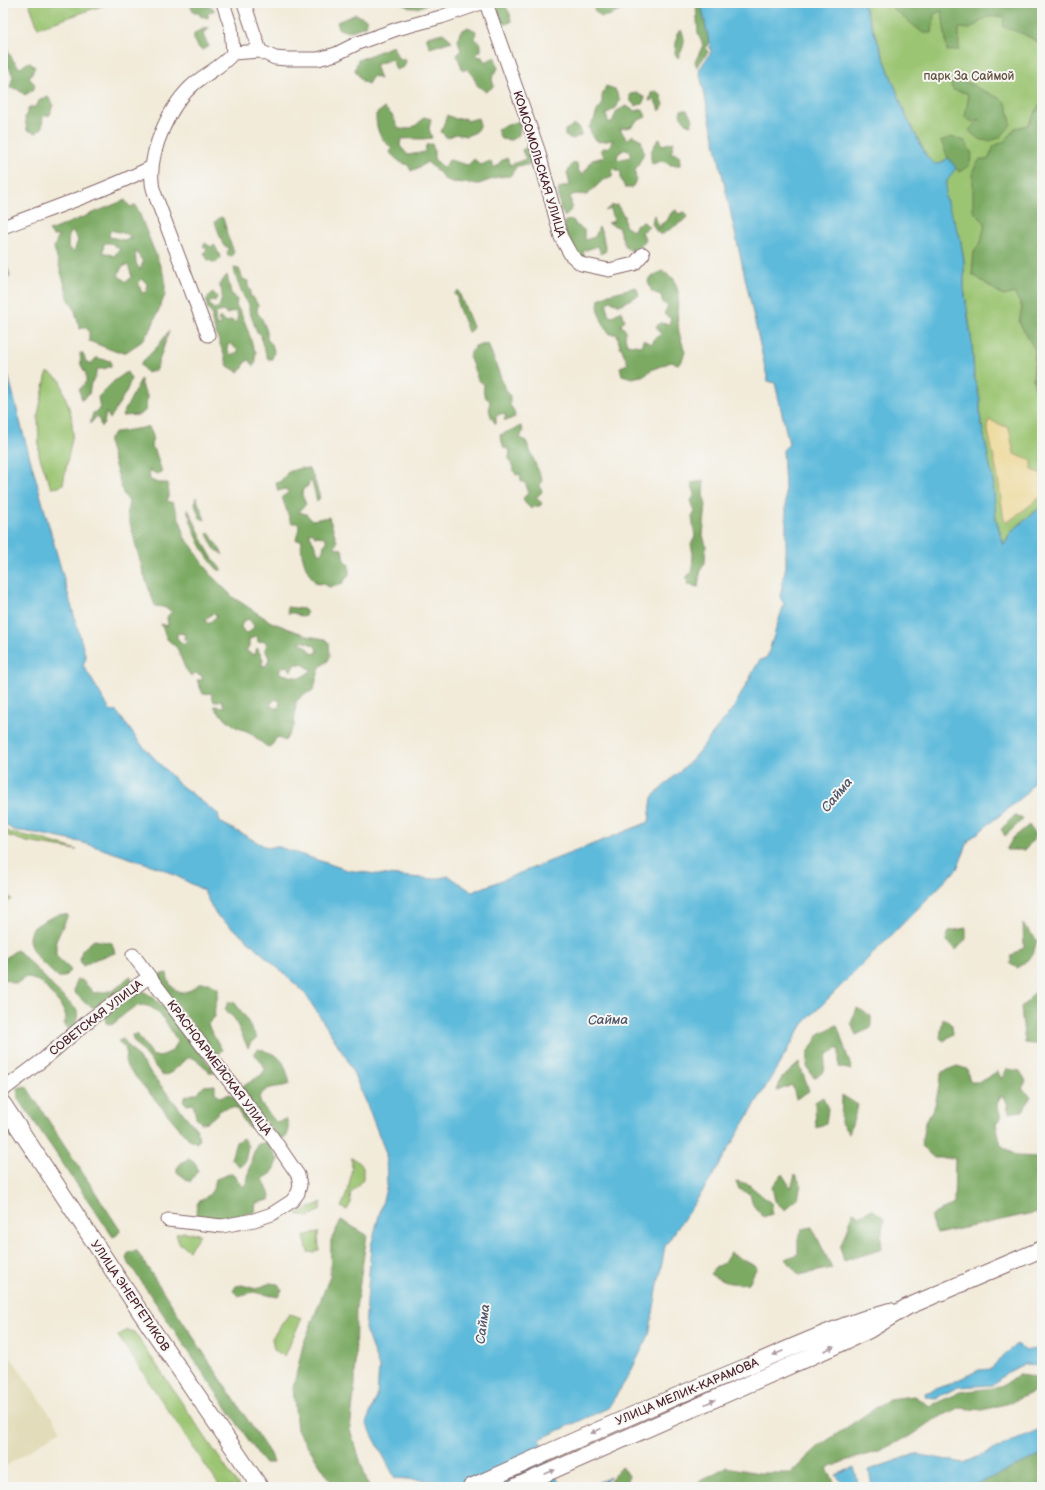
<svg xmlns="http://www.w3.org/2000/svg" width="1045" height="1490" viewBox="0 0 1045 1490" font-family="'Balsamiq Sans',sans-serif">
<rect width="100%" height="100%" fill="#f6f6f2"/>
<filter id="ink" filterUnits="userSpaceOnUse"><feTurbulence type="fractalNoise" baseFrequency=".025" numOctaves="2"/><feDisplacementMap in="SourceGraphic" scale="8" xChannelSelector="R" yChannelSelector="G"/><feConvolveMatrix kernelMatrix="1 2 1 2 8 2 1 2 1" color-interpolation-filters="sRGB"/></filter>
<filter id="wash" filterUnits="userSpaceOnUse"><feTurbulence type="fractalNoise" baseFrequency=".012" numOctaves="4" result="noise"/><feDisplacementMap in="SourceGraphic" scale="16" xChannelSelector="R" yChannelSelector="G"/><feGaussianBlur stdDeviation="0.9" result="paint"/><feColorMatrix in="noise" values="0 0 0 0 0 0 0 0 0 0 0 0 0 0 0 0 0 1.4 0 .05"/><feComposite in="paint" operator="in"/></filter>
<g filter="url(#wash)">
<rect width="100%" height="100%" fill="#f2ebda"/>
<path fill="#e2dcba" d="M3,1346L61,1430L3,1468Z"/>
<path fill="#9bc572" stroke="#72724e" d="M29,3H110L38,28Z
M863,3H1042V506L1012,531L1004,545L996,520L993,481L980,416V400L974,375L972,344L964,288V261L960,237L945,197L947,181L942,163L935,165L927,157L906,116Z
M47,373H50L61,381L62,387L71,414L73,433L63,484L59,487L51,488L39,455L38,414Z
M3,829L12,833L42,839L77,850L27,842L3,834Z
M3,892L12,899L3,906Z
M352,1157L363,1167V1179L350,1194L351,1203L347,1210L341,1207C349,1191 352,1175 352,1157Z
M322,1202L320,1210L309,1217L297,1214Z
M184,1232L200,1234L189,1250L179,1243L176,1234Z
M318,1232L319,1250L314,1253L308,1252L304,1236Z
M289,1314L302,1318L284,1356L274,1350L272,1338Z
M127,1330L134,1332L239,1487H220L118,1336Z"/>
<path fill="#7caa64" stroke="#636448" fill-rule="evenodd" d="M194,3H208L207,7L211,6L215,10L208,13V18L200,16L199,13H194L191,6Z
M400,3H428C418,10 410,9 400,3Z
M592,3H603L613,7L615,3H622L624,9L611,15L601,17L595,11Z
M696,3H701L709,42L706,47L708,52L697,67L695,62L703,45L698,34Z
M893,3H1042V45L1024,34L1003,27L1004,16L987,17L970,29L959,28V50L947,51L942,11L934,14L932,33H923L892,8Z
M499,6L506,7L510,14L511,22L503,25L509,41L504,38L495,16Z
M356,14L367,20L365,26L348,32L339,29L337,22Z
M208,27V30L203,32L204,37L209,46L203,50L199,48L194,40V33Z
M468,27L476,31L475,39L481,44V51L476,53L477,56L482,57L485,62L495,57L498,69C492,75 491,78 494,86L486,92L477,85L473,75L467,69L463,71L457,55L461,51L458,40L460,32Z
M681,30C687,40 683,49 678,58L675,54L677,34Z
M3,32C6,46 9,58 20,68L29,62L35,67L29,78L35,84L33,90L25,95L17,89L10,88L13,76L3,55Z
M443,33L452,41L430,48L426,37Z
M393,46L398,58L405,59L406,61L404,67L396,70L392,59L375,65L380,79L373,76L368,84L362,81L355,70L358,60Z
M962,81C974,84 974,87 984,91C1007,102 1006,97 1011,124C1008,128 1004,134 1000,137C989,144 977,141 969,130L980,119L972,122L965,117L968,100L967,93L953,90L950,82Z
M606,86L615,89L620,100L616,108L606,114L608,122H612L617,111L626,106L635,111L643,109L646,117L637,121L631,127L620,129L627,140L633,135L641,140L644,153L635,171L636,180L632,188H625L621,179V172L613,168L612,176L603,180L587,195L576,194L570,196L572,208L565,217C559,209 558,198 559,188L570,185L567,173L572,164L577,163L578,170L582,175L589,166L592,160L604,157L601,149L609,147L613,140L599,142L592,137L589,127L594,120L597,111L602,105V96ZM625,149L631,152L630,157L617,160L618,154Z
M656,91L661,95L664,105L660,111L654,99L649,101L651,93Z
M637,93L645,98L642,104L635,106L630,100V94Z
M48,97L53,104L50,115L43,116L42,128L36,133L27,130L25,118L29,107H36L40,99Z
M1042,100V394L1035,391L1033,378L1035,350L1019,322L1022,307L1014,293L1004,296L972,274L974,251L981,242L985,223L973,211V170L980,159L988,160L994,146L1005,141L1015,128L1028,125Z
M384,108L392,115L399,129C411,130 417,126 424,117L431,119L429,129L432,138C421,140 411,138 401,139L400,146L408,155L425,152L426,145L432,144L434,150V159L444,168L449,160L468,165L474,159L481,165L490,161L495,168L501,161L507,158L510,165L526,159L522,150L527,147L534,152V160L528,165L517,166L510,176L498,177L479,184L452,182L444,179L440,173L427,162L420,167L411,171L408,165L400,162L390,153L392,148C379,138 376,130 376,114Z
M681,110H687L693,120L691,125L687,124L680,115Z
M447,115L456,119L465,118L467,121L478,118L480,124L476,132L466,136L456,134L447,138L441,132Z
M519,121L520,128L519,135L511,140L501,139L497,129Z
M574,125L580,128L581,135L573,139L565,136V130Z
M951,137L965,141L972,154L969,166L959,172L948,158L941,141Z
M660,138L662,145L674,142L671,154L675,153L680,156V165H671L662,161L652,164C649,152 652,147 660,138Z
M125,200L130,207L136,205L165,278V295L151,329L141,342L126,352H117L89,341V332L86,327L80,329L74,308L69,300L54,248L58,236H53L49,231ZM110,230L127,234L132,238L125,240L109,237ZM73,232L78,240L74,252L68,247L69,233ZM104,243H111L120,249L114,256L103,252ZM135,250L143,262L140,270L136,263ZM128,265L132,277L126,282L118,275L122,267ZM142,279L147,284L146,292L142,293L138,283Z
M617,205L624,216L625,226L633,231L637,224L644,222L649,227L642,232L646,240L634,251L626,248L618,227L608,223L614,221L611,209L605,211L611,206Z
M676,210L678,214L684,212L687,217L683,221L661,235L656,231L652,223L654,215L660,229L661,224L667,221L671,213Z
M220,217L223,218L226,228L227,235L234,251L232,256L229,257L227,253L229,248L223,245L215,222Z
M573,220L576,225L584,230L585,240L595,237L599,227L602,232L606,251L601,254L598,246L583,251L585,259H578L565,233V221Z
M205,243L211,247L214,244L221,258L216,263L208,260L204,253L207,249L203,246Z
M3,260L5,261L10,275L6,281H3Z
M234,268L239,269L243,279L248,281V287L251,290L250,296L253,297L258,305L257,312L262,319L267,331V339L272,344L274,351L272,359H268L262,343L261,334L257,332L249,310V304C243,298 235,277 234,268Z
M662,271L674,279L679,294L677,311L679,333L685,352L682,361L678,364L671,362L651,370L646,375L632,378L622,375L620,367L628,364L621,347H620L617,334H610C602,323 596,312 599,299L609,294L636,287L639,295L619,305L610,301L607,304L608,314L611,317L621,311L625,320L621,325L626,331L625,337L627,344L641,346L643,340L652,344L655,338L661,334L656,326L660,323L669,324L671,319L664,314L668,306L663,303L661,295L652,292L648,282L649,278Z
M227,275L231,293L237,300L236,305C242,314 246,324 249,334C252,341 252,347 256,352L255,359L256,363L253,366L250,360L245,362L243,368L238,372L228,366L212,322V314L208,310L206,300L213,292L217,297L215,301L211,300L209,303L213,309L219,307C222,298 224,293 219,285ZM223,311L227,314L234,311L238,315L236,323L231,320L228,322L223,321L220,317L218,319L221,325L217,326L215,318L216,313ZM229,343L238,350V352L230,355L227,348Z
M458,290L473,327L470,332H468L458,306L457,296L454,294Z
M169,331L156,370L147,373L140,364L158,346Z
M488,344L504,386L510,396V405L514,411L515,417L508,420H504L506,416L503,413L496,416V424C490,417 488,410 490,400C483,398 483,391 484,384L478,380L469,356L475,346Z
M80,353H83L86,362L91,364L96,358L111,361V366L104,369H97L95,378L91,383L89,394L82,400L79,390L86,382V374L81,365Z
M127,372L131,379L127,390L110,419L106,412L104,424L101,427L98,415L90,424L93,413L100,409L98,397L114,381Z
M141,379V385L147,396L146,410L139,415L122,416Z
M521,426L523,431L520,438L526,441L542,480L540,485L542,492L536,498L542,503L540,506H534L531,509L525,503L523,498L528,493L526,484L521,481L520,474L516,475L509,458L510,450L504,448L500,435Z
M149,427L153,436L151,446L155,450L162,472L157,474L149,470L150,480L159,483H167L169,493L167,501L173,503L182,526L184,537L191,545L212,576L234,598L271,622L308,636L325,639L329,643L330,656L328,661L320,667L313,691L304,694L296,702L294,726L285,741L277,737L271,747L266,746L249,732L236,727L218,712L214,706L224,707L222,700L214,702L211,693L203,694L197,680H203L201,675L195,673L191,676L185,668L177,648L167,639L161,624L168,626L167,617L172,611L163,607L155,606L143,572L127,512L129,502L123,493L109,445V438L116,432ZM213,613L217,616L208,624L205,620ZM249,619L254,626L250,632L245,633L241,627L243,621ZM177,633L185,634L184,639L187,641L184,645L177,638ZM257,635L258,642L265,641L267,645L265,649L269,658L267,665L262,666L263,659L257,648L255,655L246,651L249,646V639L253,638ZM303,641L315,646L318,652L313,654L307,647L299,642ZM295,664H302L312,670L301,678L290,676L279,673L282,667L288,666L291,671ZM275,699L280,701L279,708H274L270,705Z
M300,468L309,469L314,478L320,498L317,501L313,485L310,480L308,486L303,489L302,495L306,504L299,512L306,514L312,520L329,517L337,541L335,548L342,549L344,560L349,565V574L342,584L329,587L323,583L317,584C307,574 299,554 302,540H296L299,528L298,523H291L282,497L289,492L285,489L278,491L276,483L281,481L288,472ZM312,532L315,536L325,537L327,542L324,545L323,551L319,554L309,533Z
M704,481L703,495L706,505L703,535L706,546L705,563L701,568L698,587L689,585L686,578L692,571L693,554L691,544L695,537L692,517L695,512L691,501L695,494L691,483Z
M196,497L205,520L200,518L195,505Z
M187,508C200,529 204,551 222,570H218C202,553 193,531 187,508Z
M210,533C213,542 220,547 223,555L214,548L207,534Z
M287,607L304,609L307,613L303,617L294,613H288Z
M1015,815L1023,819L1005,836L1001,829Z
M1029,825L1036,836L1025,850H1006L1013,838Z
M60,914L68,915L56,941V956L71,970L64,977H57C47,966 22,949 31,931C35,924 52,917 60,914Z
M1023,924L1037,940L1033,955L1018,968L1010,964L1012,955L1024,947Z
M966,928V939L956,950L946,940L949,931Z
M94,940L112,943L115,953L96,959L83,966L80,960L82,950Z
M16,950L20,952L62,996L77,1010C78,1020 77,1024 69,1031L64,1025L66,1016L60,1004L41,982L26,977L16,984L4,979L3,960Z
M167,973C168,983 171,988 181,993L191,990L200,983H209L218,988C219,1001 213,1004 215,1017L208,1024C211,1034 218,1041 222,1050L217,1055L158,981V975Z
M131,976L132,983L94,1008L85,1003L74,992L76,980H82L94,993C102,992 113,992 119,986C124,982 125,979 131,976Z
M1039,982L1042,984V1045L1025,1043L1021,1008L1036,991Z
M143,991L154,998L167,1011L215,1072H209C182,1041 187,1069 163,1076L133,1040L132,1035L137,1034L152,1055L159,1057L172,1051L178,1042C169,1028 156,998 135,1007C127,1011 119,1019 112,1025L106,1023L105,1015L132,995Z
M228,1002H234L244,1015L257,1038L251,1042L248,1048L234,1018L225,1010Z
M857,1008L871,1016V1028L856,1035L851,1023Z
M943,1018L952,1025L953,1034L944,1041L940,1038Z
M837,1025L852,1070L839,1067V1048L826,1055L824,1072L814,1078L807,1067L808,1053L819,1034Z
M123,1039L197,1130L199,1139L197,1143L188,1138L127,1067L125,1060L127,1055L125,1048L118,1041Z
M258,1049C283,1056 284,1060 290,1084C277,1089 268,1084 259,1097L261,1104L276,1122L286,1119C290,1125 288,1131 285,1138L278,1137L239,1089L261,1075L265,1070L260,1060L254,1054Z
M799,1063L809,1091L796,1099L792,1085L777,1091L781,1079Z
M957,1066L967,1069L970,1082H980L998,1071L1001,1079L1007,1069L1020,1071L1026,1081L1022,1089L1031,1096L1023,1111L1009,1113L1007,1102L1001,1095L997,1104L1001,1118L996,1123L1001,1145L1016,1156L1042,1157V1211L937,1234L931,1220L932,1215L954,1204L955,1158H934L921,1146L925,1123L935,1105L942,1072Z
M215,1085V1092L220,1097L229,1094L236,1099L256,1123L255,1128L248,1127L236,1108C217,1103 216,1123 201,1123L196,1117L193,1104L187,1105L183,1101L186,1096L197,1093L204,1086Z
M26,1086L120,1230L117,1235L113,1237L18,1098L17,1088Z
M842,1095L858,1105L849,1134L841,1123Z
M823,1097L828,1109L826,1123L816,1128L815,1102Z
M243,1138L248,1146L245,1162L240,1167L231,1159L236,1142Z
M267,1142L278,1159L272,1173L263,1179L270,1195L269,1200L256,1203L255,1212C239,1216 213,1222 197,1216L196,1210L198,1202C210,1195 213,1193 216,1179L232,1173L243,1187L247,1182L252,1157L257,1144Z
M189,1159L196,1164L198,1170L190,1182L177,1172V1168L182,1162Z
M782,1174L791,1188L795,1175L801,1184L798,1198L785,1210L775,1201L772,1187Z
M736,1181L748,1184L772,1204V1214L763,1217L753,1205L750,1194L739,1189Z
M872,1209L884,1218L881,1240L882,1249C870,1254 857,1256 844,1261L840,1247L847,1232L853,1212L860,1216Z
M341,1220L367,1235L356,1308L355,1384L350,1430L369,1487H340L331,1481L297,1430L293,1388L303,1345L330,1276L331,1240Z
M812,1227L832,1268L799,1275L786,1259L798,1254V1240L802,1229Z
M136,1250L270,1454L273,1463H264L126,1259L128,1253Z
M730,1253L757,1267L749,1283C733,1285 724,1283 710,1274L715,1268L724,1263Z
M270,1283L278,1284L282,1290L278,1297L253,1292L238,1296L233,1291L236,1286L242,1285L256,1289Z
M1018,1375L1037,1377L1038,1390L1009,1403L983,1410L958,1408L930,1422L910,1436L879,1451L845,1461L827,1469L837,1487H693V1485L726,1467L759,1473H791L819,1446L889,1399L914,1396L930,1406L960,1392L1001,1387Z
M1042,1454V1487H970Z
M621,1466L629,1477L623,1487H606Z"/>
<path fill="#eeda9e" stroke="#9c7c64" d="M989,420L1009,428L1014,454L1032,461V470L1042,474V496L1009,521L1004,520L998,478L987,426Z"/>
<path fill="#5dbadb" stroke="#546c83" d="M701,3H863L906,116L927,157L935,164L942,163L948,158L956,168L947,181L945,197L960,237L964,261V288L972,344L974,375L980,400V416L993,481L996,520L1004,545L1012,531L1042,506V775L1035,779L1025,795L969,840L957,869L803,1024L709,1182L665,1246L649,1335L628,1377L608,1408L540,1439L561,1487H463L461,1483L395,1478L366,1423L377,1397L379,1367L365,1329L371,1246L387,1185L386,1153L364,1097L347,1059L304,992L244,937L216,915L203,890L163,869L84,843L36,833L13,830L3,823V355L23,433L86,658L83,665L110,710L117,712L140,743L179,784L218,814L220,822L268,848L276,846L347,870L375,874L434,879L449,876L472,892L649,822L652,797L692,760L734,707L759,661L767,657L784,604L780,597L786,565V509L783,450L789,444L775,383L768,381L699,70L711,52Z
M1016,1344L1025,1351L1039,1348L1042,1344V1365L1025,1364L1006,1373L993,1385L958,1387L936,1398L926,1397L925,1393L947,1385L979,1370L991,1369Z
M1042,1428V1454L970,1487H872L869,1470L915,1454L964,1463Z
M854,1467L859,1487H846L836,1475Z
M610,1477L602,1487H588Z"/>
</g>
<g filter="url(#ink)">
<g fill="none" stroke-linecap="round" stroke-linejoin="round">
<defs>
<path id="minor" d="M223,3L231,27L233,53
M244,3L260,51
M486,3L538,150L561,237L571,255L581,264L609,270L634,264L643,254
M233,53L260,51L275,58L287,59H318L336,54L358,43L397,29L441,17L481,3
M3,227C53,208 104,191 152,167
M208,335L157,200C155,194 152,188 152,182C149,150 170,104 195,83C207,73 223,66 233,53
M133,955L272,1137L298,1175L300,1185L298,1193L292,1201L272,1214L254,1220L222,1226L168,1220
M3,1090L44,1059L92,1018L149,977"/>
<path id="major" d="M3,1104L141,1313L260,1487
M471,1487C562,1446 653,1405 746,1367C793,1347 840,1325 890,1311
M515,1487L837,1345L869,1330L907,1307L1042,1249"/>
</defs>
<use href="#minor" stroke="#856668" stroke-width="15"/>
<use href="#major" stroke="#856668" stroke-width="18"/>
<use href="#minor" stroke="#fff" stroke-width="13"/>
<use href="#major" stroke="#fff" stroke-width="16"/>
</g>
<defs><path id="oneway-solid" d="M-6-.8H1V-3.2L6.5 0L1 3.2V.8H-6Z"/></defs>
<g fill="#ae9aa0">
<use href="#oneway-solid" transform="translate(829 1349) rotate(-23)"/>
<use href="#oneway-solid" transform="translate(778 1353) rotate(157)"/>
<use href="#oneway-solid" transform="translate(710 1402) rotate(-25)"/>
<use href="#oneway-solid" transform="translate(596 1431) rotate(156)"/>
<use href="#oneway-solid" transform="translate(550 1472) rotate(-23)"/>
</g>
</g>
<g text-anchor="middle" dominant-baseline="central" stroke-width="4" stroke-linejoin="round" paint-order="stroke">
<g font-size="12" fill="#625140" stroke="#f6f6f2">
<text x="969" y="76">парк За Саймой</text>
</g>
<g font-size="12" fill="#4a1f2b" stroke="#f6f6f2">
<text transform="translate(539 164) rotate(73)">КОМСОМОЛЬСКАЯ УЛИЦА</text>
<text transform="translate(96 1018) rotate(-38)">СОВЕТСКАЯ УЛИЦА</text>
<text transform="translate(219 1068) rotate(53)">КРАСНОАРМЕЙСКАЯ УЛИЦА</text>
<text transform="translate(130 1296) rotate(56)">УЛИЦА ЭНЕРГЕТИКОВ</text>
<text transform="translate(687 1392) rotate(-23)">УЛИЦА МЕЛИК-КАРАМОВА</text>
</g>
<g font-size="13" font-style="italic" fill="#515569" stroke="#f6f6f2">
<text transform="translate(837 795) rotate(-50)">Сайма</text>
<text x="608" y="1020">Сайма</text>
<text transform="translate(483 1324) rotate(-83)">Сайма</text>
</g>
</g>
<rect width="1045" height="1490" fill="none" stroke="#f6f6f2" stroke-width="16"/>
</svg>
